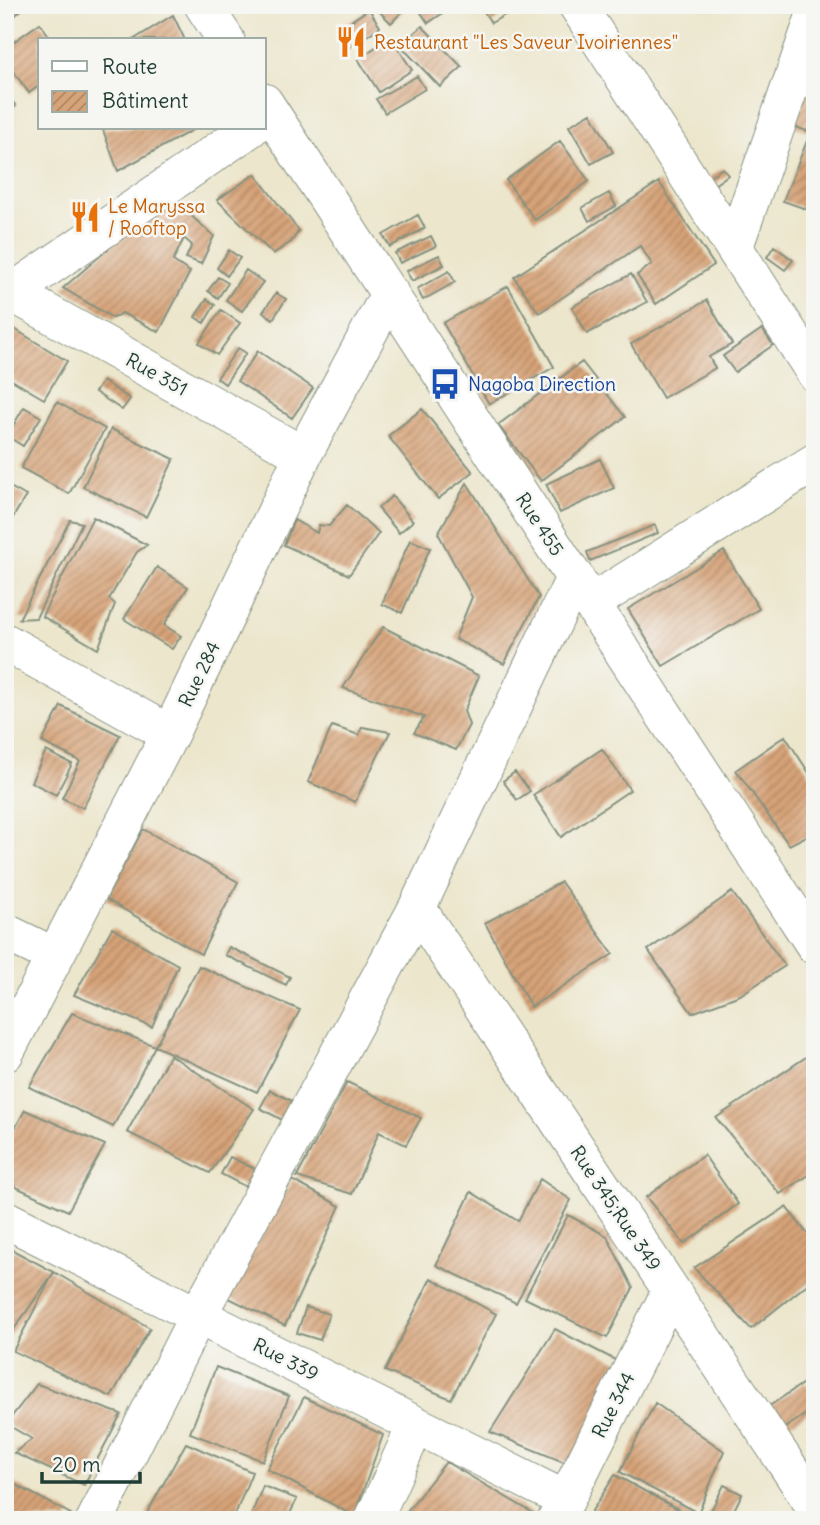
<svg xmlns="http://www.w3.org/2000/svg" width="820" height="1525" viewBox="0 0 820 1525" font-family="Delius,sans-serif">
<defs>
<pattern id="building-hatch" width="6" height="6" patternUnits="userSpaceOnUse" patternTransform="scale(1.75)"><rect width="6" height="6" fill="#d7a378"/><path d="M-1 1l2-2M0 6l6-6M5 7l2-2" fill="none" stroke="#ae8663"/></pattern>
</defs>
<rect width="100%" height="100%" fill="#f6f6f2"/>
<filter id="ink" filterUnits="userSpaceOnUse"><feTurbulence type="fractalNoise" baseFrequency=".0143" numOctaves="2"/><feDisplacementMap in="SourceGraphic" scale="14" xChannelSelector="R" yChannelSelector="G"/><feConvolveMatrix kernelMatrix="1 2 1 2 8 2 1 2 1" color-interpolation-filters="sRGB"/></filter>
<filter id="wash" filterUnits="userSpaceOnUse"><feTurbulence type="fractalNoise" baseFrequency=".00686" numOctaves="4" result="noise"/><feDisplacementMap in="SourceGraphic" scale="28" xChannelSelector="R" yChannelSelector="G"/><feGaussianBlur stdDeviation="1.57" result="paint"/><feColorMatrix in="noise" values="0 0 0 0 0 0 0 0 0 0 0 0 0 0 0 0 0 1.4 0 .05"/><feComposite in="paint" operator="in"/></filter>
<g filter="url(#wash)">
<rect width="100%" height="100%" fill="#ece6cc"/>
<g id="blocks">
<path fill="url(#building-hatch)" d="M5,5H27L5,24Z
M381,5H397L403,11L391,23L377,9Z
M416,5H455L428,23Z
M480,5H522L491,23Z
M369,9L380,27L347,49L336,31Z
M173,15L185,40H133Z
M40,23L52,40H40V85L29,93L5,60V48Z
M422,26L462,67L440,87L400,45Z
M391,37L412,70L379,92L358,59Z
M815,69V134L790,125Z
M417,76L425,89L385,113L376,99Z
M5,92L16,106L5,114Z
M591,113L613,152L591,164L569,126Z
M107,128H196L118,171L103,130Z
M560,141L589,181L535,220L506,180Z
M807,141L815,144V212L783,201Z
M723,168L728,175L714,185L709,177Z
M255,174L299,231L291,242L273,254L217,200Z
M659,182L714,265L656,304L637,275L652,264L640,246L539,313L514,277Z
M609,193L616,206L589,221L582,208Z
M169,196L214,236L201,264L186,258L192,245L184,238L173,261L190,272L159,332L122,313L113,318L63,288Z
M418,215L425,228L390,247L383,235Z
M431,236L436,246L400,263L395,253Z
M774,246L793,260L785,270L767,257Z
M229,250L240,258L227,276L217,268Z
M439,255L444,265L412,281L406,271Z
M246,270L263,282L242,311L226,300Z
M449,271L455,282L423,300L417,289Z
M631,274L647,302L587,334L572,307Z
M218,277L228,283L218,298L208,291Z
M508,286L554,367L489,404L443,323Z
M276,293L286,299L273,319L263,312Z
M207,299L215,305L204,323L195,317Z
M707,300L732,344L709,357L715,368L663,398L631,344Z
M221,310L240,323L217,355L199,343Z
M8,325L67,361L44,399L5,376Z
M762,329L773,345L735,372L723,356Z
M238,348L246,353L225,384L217,378Z
M258,351L313,388L292,418L237,381Z
M582,362L625,417L541,481L498,425Z
M103,381L130,399L122,410L95,392Z
M57,402L105,429L69,494L21,468Z
M24,407L41,417L23,446L7,436Z
M422,409L473,472L438,499L388,436Z
M111,429L174,459L146,517L83,487Z
M600,459L614,488L560,513L546,484Z
M467,483L539,597L504,664L455,639L472,597L438,533Z
M5,484L26,496L12,519L5,514Z
M392,496L413,521L399,533L378,508Z
M347,505L379,533L349,575L284,545L294,520L317,533L319,525L329,526Z
M93,517L147,545L137,552L109,599L115,604L98,649L42,616Z
M70,520L82,523L36,618L19,619Z
M655,525L658,533L590,561L587,552Z
M410,540L430,548L402,613L382,604Z
M724,551L759,609L663,666L628,609Z
M157,567L188,587L164,625L181,636L172,649L124,619Z
M383,627L479,676L464,711L469,725L456,750L414,733L424,717L343,688Z
M61,706L120,735L83,808L62,798L80,761L42,742Z
M332,726L359,735L362,727L390,732L355,802L308,782Z
M785,736L815,782V832L789,845L736,770Z
M602,749L630,790L561,837L533,795Z
M46,751L72,764L56,795L31,782Z
M515,772L530,791L517,800L503,781Z
M143,829L238,882L201,954L106,899Z
M561,882L613,954L531,1007L485,923Z
M732,892L785,966L740,995L692,1013L648,950Z
M112,928L178,965L152,1027L74,995Z
M229,947L290,977L286,985L225,955Z
M199,966L300,1010L257,1092L155,1046Z
M72,1013L155,1046L113,1127L29,1087Z
M815,1051V1171L780,1194L716,1118Z
M170,1055L254,1109L210,1173L127,1132Z
M347,1082L421,1118L406,1145L379,1132L352,1194L297,1177Z
M270,1090L292,1101L282,1120L260,1108Z
M25,1110L105,1145L68,1211L5,1182V1140L8,1141Z
M704,1155L738,1204L684,1244L646,1197Z
M230,1157L255,1169L246,1187L221,1174Z
M540,1179L571,1200L516,1303L436,1265L471,1192L518,1221Z
M292,1180L340,1206L285,1326L227,1297Z
M786,1207L815,1243V1278L751,1329L694,1268Z
M568,1215L607,1236L633,1288L607,1338L525,1298Z
M5,1246L54,1272L5,1342Z
M54,1272L150,1328L111,1397L13,1351Z
M431,1278L496,1314L451,1399L385,1371Z
M306,1307L329,1314L320,1340L297,1333Z
M555,1329L625,1365L571,1465L490,1432Z
M216,1367L289,1396L263,1461L190,1433Z
M805,1382L815,1397V1408L783,1429L768,1407Z
M37,1384L121,1414L84,1485L14,1453L32,1439L6,1424Z
M304,1397L383,1435L354,1516L267,1469Z
M655,1403L724,1451L698,1513L620,1472Z
M186,1443L252,1472L233,1520H158L146,1515Z
M446,1462L540,1517L539,1520H400Z
M615,1475L698,1520H586Z
M5,1479L71,1514L67,1520H5Z
M724,1485L742,1494L729,1520H706Z
M263,1486L297,1499L287,1520H249Z"/>
</g>
</g>
<g filter="url(#ink)">
<use href="#blocks" fill-opacity="0" stroke="#869280" stroke-width="2"/>
<g fill="none" stroke-linecap="round" stroke-linejoin="round">
<defs>
<path id="minor" d="M203,5L226,40
M577,5L815,373
M264,102L815,946
M734,248L815,15
M12,293L303,455
M5,297L251,128
M593,602L815,462
M5,642L170,734
M417,908L815,1507
M5,932L54,956
M5,1053L170,734L303,455L390,293
M5,1219L566,1500
M95,1520L198,1315L417,908L575,577
M373,1520L416,1425
M556,1520L671,1290"/>
</defs>
<use href="#minor" stroke="#869280" stroke-width="39"/>
<use href="#minor" stroke="#fff" stroke-width="37"/>
</g>
</g>
<defs>
<symbol id="restaurant-bare" viewBox="-9 -9 18 18"><path d="M-5-6h1v4h1v-4h1v4h1v-4h1v5L-1.5 .5V6h-2V.5L-5-1ZM5-6V6H3V1.5H1.5Q1.5-4 5-6Z" fill="#e8710a" stroke="#f6f6f2" stroke-width="2.5" paint-order="stroke"/></symbol>
<symbol id="bus-bare" viewBox="-9 -9 18 18"><path d="M-5-6H5V4H4V6H2V4H-2V6H-4V4H-5ZM-3.5-4V0h7V-4ZM-3.5 1.2v1.5H-2V1.2ZM2 1.2v1.5H3.5V1.2Z" fill="#1a4fb4" stroke="#f6f6f2" stroke-width="2.5" paint-order="stroke"/></symbol>
</defs>
<g fill-rule="evenodd">
<use href="#restaurant-bare" x="329" y="20" width="44" height="44"/>
<use href="#restaurant-bare" x="63" y="195" width="44" height="44"/>
<use href="#bus-bare" x="423" y="362" width="44" height="44"/>
</g>
<g text-anchor="middle" dominant-baseline="central" stroke-width="5" stroke-linejoin="round" paint-order="stroke">
<g font-size="19" fill="#c56008" stroke="#f6f6f2" text-anchor="start">
<text x="374" y="42">Restaurant "Les Saveur Ivoiriennes"</text>
<text x="108" y="206">Le Maryssa<tspan x="108" dy="22">/ Rooftop</tspan></text>
</g>
<g font-size="19" fill="#1f3d34" stroke="#f6f6f2">
<text transform="translate(157 374) rotate(29)">Rue 351</text>
<text transform="translate(540 524) rotate(57)">Rue 455</text>
<text transform="translate(199 674) rotate(-64)">Rue 284</text>
<text transform="translate(616 1208) rotate(56)">Rue 345;Rue 349</text>
<text transform="translate(286 1359) rotate(27)">Rue 339</text>
<text transform="translate(613 1405) rotate(-63)">Rue 344</text>
</g>
<g font-size="19" fill="#164399" stroke="#f6f6f2" text-anchor="start">
<text x="468" y="384">Nagoba Direction</text>
</g>
</g>
<rect width="820" height="1525" fill="none" stroke="#f6f6f2" stroke-width="28"/>
<rect x="38" y="38" width="228" height="91" fill="#f6f6f2" stroke="#a0aca6" stroke-width="2"/>
<rect x="52" y="61" width="35" height="10" fill="#ffffff" stroke="#a0aca6" stroke-width="2"/>
<text x="102" y="74" font-size="21" fill="#1f3d34">Route</text>
<rect x="52" y="91" width="35" height="21" fill="url(#building-hatch)" stroke="#a0aca6" stroke-width="2"/>
<text x="102" y="108" font-size="21" fill="#1f3d34">Bâtiment</text>
<path d="M42 1472v10h98v-10" fill="none" stroke="#1f3d34" stroke-width="3.5"/>
<text x="52" y="1472" font-size="21" fill="#1f3d34" stroke="#f6f6f2" stroke-width="5" paint-order="stroke">20 m</text>
</svg>
